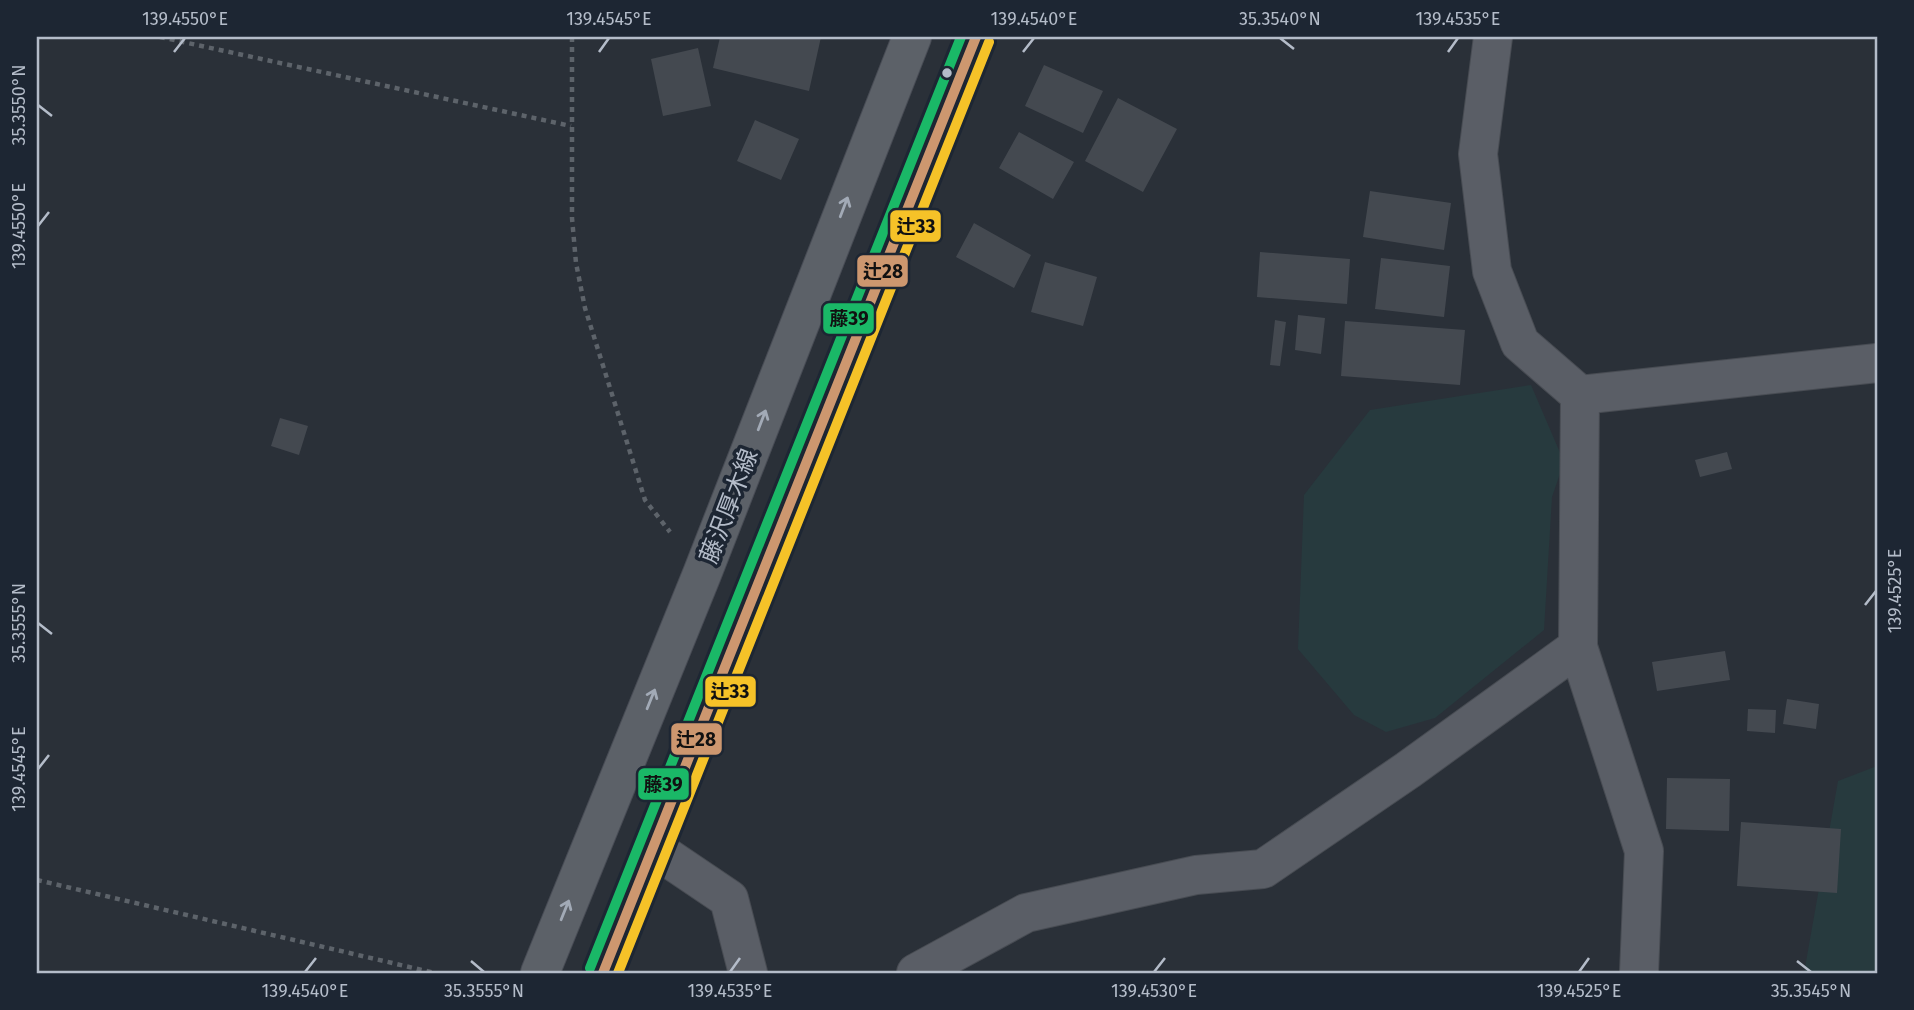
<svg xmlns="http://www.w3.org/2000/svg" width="1914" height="1010" viewBox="0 0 1914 1010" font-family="'Fira Sans','Noto Sans JP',sans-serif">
<rect width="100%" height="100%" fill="#2a3038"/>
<path fill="#273a3e" d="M1531,385L1564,462L1552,497L1544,630L1435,718L1386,732L1354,715L1298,649L1304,495L1370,410Z
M1877,766V973H1804L1838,781Z"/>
<path fill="#444950" d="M720,37H821L809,91L713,68Z
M698,48L711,106L663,116L651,59Z
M1044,65L1103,91L1083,133L1025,106Z
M1118,98L1177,129L1143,192L1085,161Z
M755,120L799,139L781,180L737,161Z
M1019,132L1074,162L1053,199L999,168Z
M1370,191L1451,203L1444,250L1363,237Z
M974,223L1031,255L1014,288L956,257Z
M1260,252L1350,259L1347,304L1257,297Z
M1381,258L1450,266L1444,317L1375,309Z
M1045,262L1097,277L1083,326L1031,312Z
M1298,315L1325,318L1321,354L1295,350Z
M1275,320L1286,322L1280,366L1270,365Z
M1345,321L1465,330L1460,385L1341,376Z
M280,418L308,426L299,455L271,446Z
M1727,452L1732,469L1700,477L1695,460Z
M1725,651L1730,680L1657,691L1652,662Z
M1787,699L1819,704L1816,729L1783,724Z
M1748,709L1776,710L1775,733L1747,731Z
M1667,778L1730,779L1729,831L1666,829Z
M1741,822L1841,829L1837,893L1737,886Z"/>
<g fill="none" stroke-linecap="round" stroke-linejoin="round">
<defs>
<path id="minor" d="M1493,37L1478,154L1492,271L1520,343L1580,395L1877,363
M1580,395L1578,647L1644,851L1639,973
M652,847L729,899L748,973
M916,973L1026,913L1196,875L1263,869L1408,770L1578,647"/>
<path id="primary" d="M540,973L702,574L912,37
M603,973L976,37"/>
</defs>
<use href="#minor" stroke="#484c53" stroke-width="40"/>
<use href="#primary" stroke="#484c55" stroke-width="40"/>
<path stroke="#5d636a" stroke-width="4.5" stroke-dasharray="5 5" stroke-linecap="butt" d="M160,37L571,126
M572,37V218L576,263L585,308L645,500L670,532
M37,880L435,973"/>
<use href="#minor" stroke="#5a5e66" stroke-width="38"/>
<use href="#primary" stroke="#5c6168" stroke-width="38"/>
<defs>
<path id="bus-1" d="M603,973L976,37"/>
<path id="bus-2" d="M618,973L989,42"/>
<path id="bus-3" d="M590,968L961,37"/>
</defs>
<use href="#bus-1" stroke="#1d2633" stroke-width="16"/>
<use href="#bus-2" stroke="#1d2633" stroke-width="16"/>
<use href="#bus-3" stroke="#1d2633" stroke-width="16"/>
<use href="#bus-1" stroke="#cd976f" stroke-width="10"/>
<use href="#bus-2" stroke="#f5c228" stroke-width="10"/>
<use href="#bus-3" stroke="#1ab867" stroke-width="10"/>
</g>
<defs><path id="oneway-shaft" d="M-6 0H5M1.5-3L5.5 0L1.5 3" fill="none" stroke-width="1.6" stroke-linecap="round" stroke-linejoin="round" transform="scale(1.75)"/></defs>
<g stroke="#a2aab6">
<use href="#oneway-shaft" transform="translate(844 207) rotate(-69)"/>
<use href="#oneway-shaft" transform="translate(762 420) rotate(-69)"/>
<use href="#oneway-shaft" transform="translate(651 699) rotate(-68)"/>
<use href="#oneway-shaft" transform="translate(565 910) rotate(-68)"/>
</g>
<path fill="none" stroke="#b4bcc9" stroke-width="2.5" d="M1280,38L1294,49M174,52L185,38M599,52L609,38M1023,52L1034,38M1448,52L1458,38M38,105L52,116M38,226L49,212M1865,605L1876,591M38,623L52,634M38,769L49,755M471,961L484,972M1797,961L1811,972M305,972L316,958M730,972L740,958M1154,972L1165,958M1579,972L1589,958"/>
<circle fill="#b4bcc9" stroke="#1d2633" stroke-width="2.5" cx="947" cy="73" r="6"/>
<g text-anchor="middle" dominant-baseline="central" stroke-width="7" stroke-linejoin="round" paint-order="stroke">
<g font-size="24" fill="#b4bcc9" stroke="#1d2633">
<text transform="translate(729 506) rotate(-69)">藤沢厚木線</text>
</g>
</g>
<g stroke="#1d2633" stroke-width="2.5">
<rect x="889" y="209" width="53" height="34" rx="7" fill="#f5c228"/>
<rect x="856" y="254" width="53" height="34" rx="7" fill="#cd976f"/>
<rect x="822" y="302" width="53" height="33" rx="7" fill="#1ab867"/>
<rect x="704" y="675" width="53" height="33" rx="7" fill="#f5c228"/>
<rect x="670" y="722" width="53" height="34" rx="7" fill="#cd976f"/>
<rect x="637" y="767" width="53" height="34" rx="7" fill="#1ab867"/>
</g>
<g font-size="19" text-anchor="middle" font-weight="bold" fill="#111">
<text x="916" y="233">辻33</text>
<text x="883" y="278">辻28</text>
<text x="849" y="325">藤39</text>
<text x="730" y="698">辻33</text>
<text x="696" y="746">辻28</text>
<text x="663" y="791">藤39</text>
</g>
<rect width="1914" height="1010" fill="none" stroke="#1d2633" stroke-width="77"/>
<rect x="38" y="38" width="1838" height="934" fill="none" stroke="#b4bcc9" stroke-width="2.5"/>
<g font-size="18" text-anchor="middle" fill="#b4bcc9">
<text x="185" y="25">139.4550°E</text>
<text x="609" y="25">139.4545°E</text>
<text x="1034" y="25">139.4540°E</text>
<text x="1280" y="25">35.3540°N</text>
<text x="1458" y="25">139.4535°E</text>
<text transform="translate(19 105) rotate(-90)" y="6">35.3550°N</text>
<text transform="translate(19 226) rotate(-90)" y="6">139.4550°E</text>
<text transform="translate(1895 591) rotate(-90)" y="6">139.4525°E</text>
<text transform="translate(19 623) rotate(-90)" y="6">35.3555°N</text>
<text transform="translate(19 769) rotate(-90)" y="6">139.4545°E</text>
<text x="305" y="997">139.4540°E</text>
<text x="484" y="997">35.3555°N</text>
<text x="730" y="997">139.4535°E</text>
<text x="1154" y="997">139.4530°E</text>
<text x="1579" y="997">139.4525°E</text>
<text x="1811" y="997">35.3545°N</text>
</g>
</svg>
